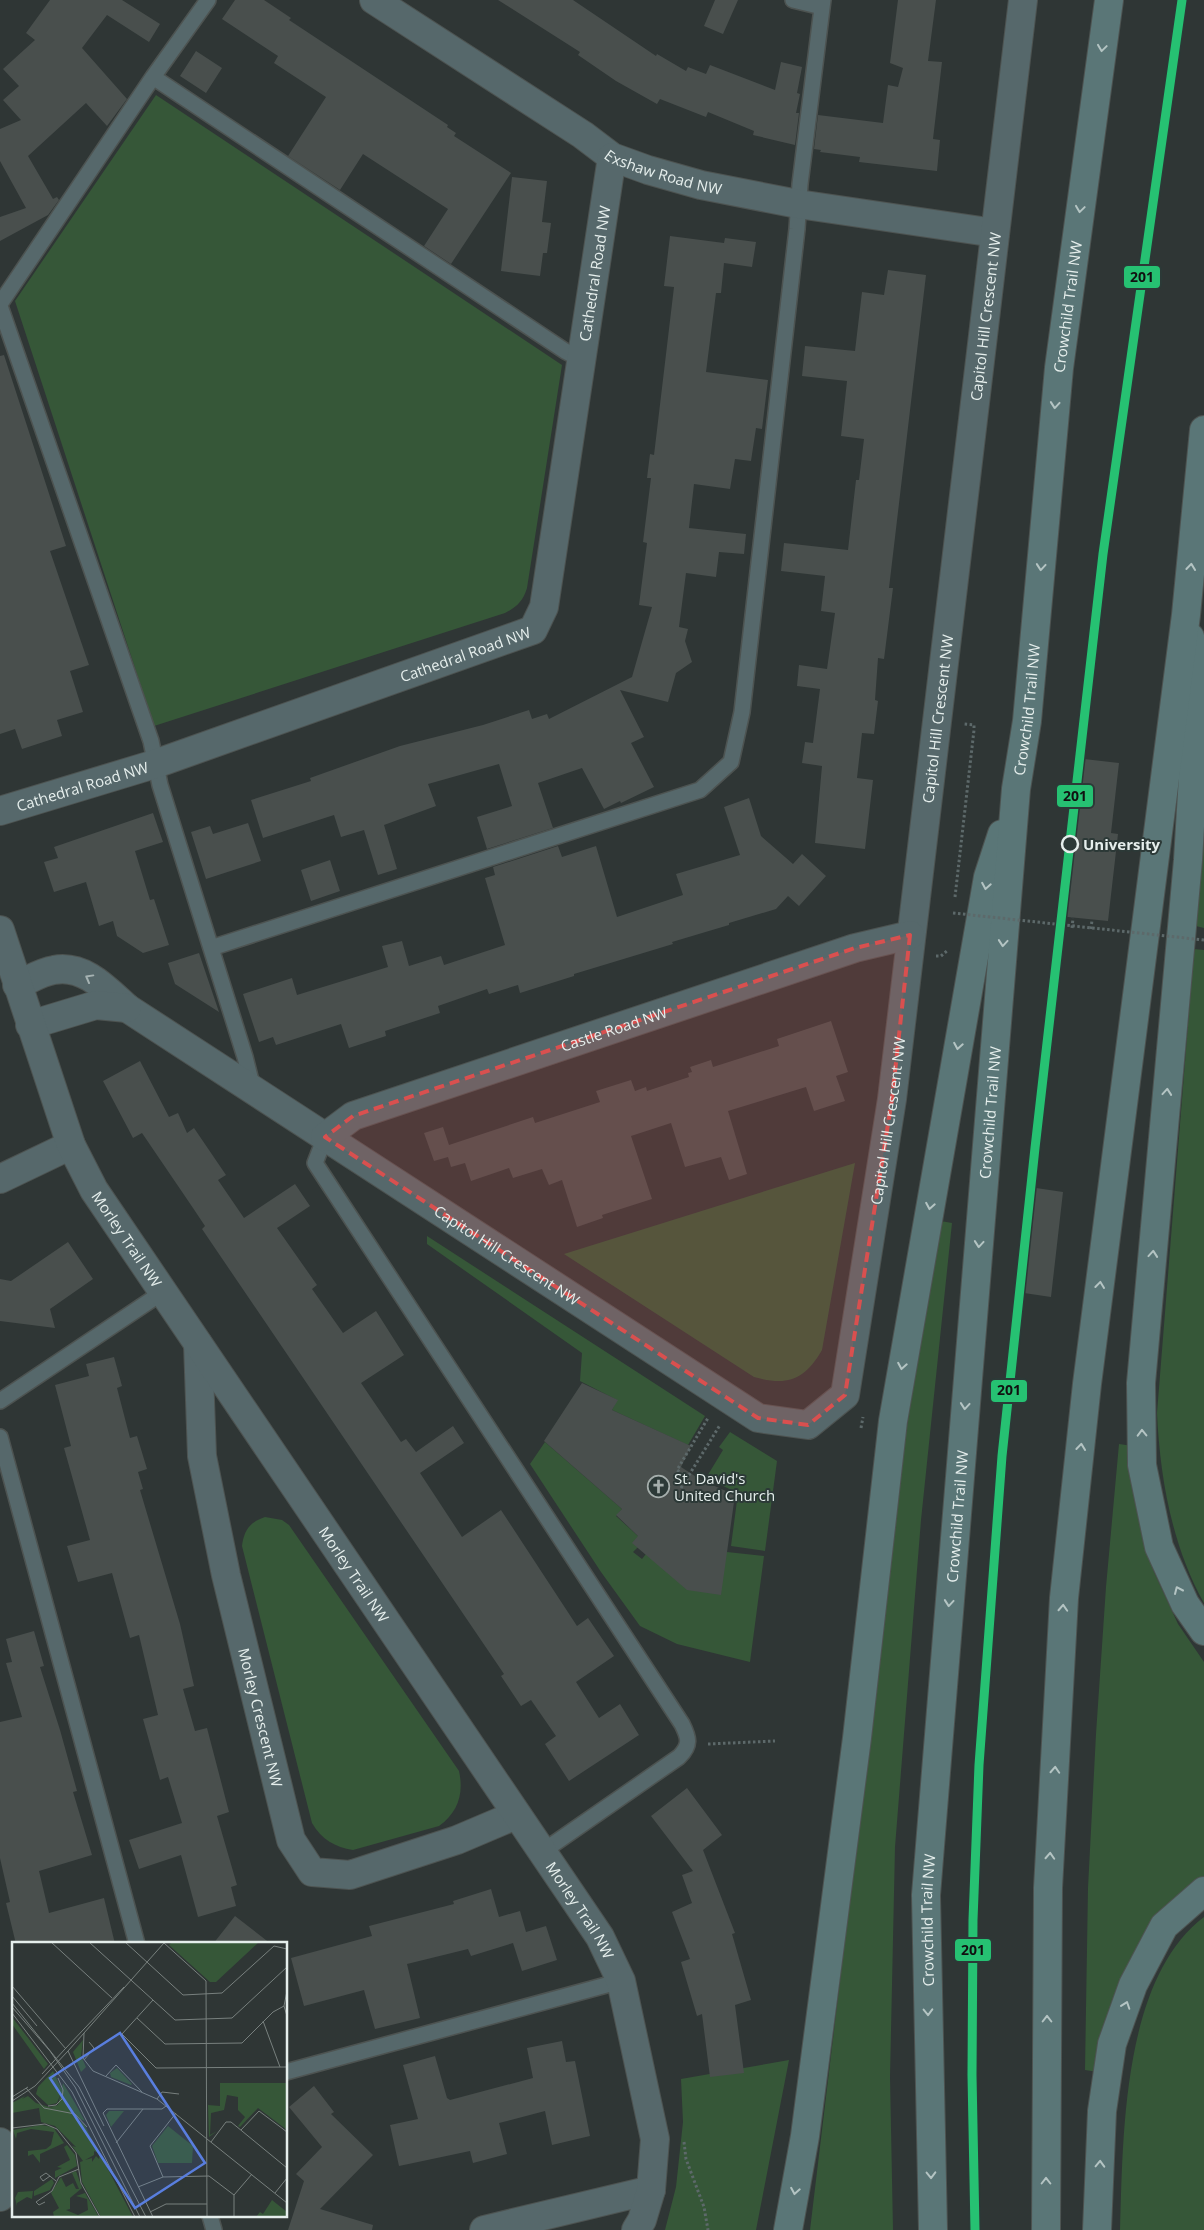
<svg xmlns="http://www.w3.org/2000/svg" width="1204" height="2230" viewBox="0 0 1204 2230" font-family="'Open Sans',sans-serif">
<rect width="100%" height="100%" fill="#2f3635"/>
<path fill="#365738" d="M156,95L562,365L527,588C523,601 517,607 505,613L154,726L15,301Z
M1204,821V928L1196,926Z
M1194,949L1204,950V1603C1172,1546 1160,1478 1157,1413Z
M855,1163L822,1350C804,1381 787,1386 754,1377L564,1254Z
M935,1220L952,1223L921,1520L895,1847L890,2077L893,2230H810L904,1448Z
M427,1236L705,1416L688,1445L612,1410L617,1400L580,1381L582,1353L427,1244Z
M730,1432L777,1461L765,1551L731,1546L738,1493L706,1478L723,1450L719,1447Z
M545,1442L622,1509L616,1516L638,1536V1547L633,1552L642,1559L646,1554L727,1552L764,1556L750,1662L677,1644L640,1626L601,1572L530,1464Z
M1119,1444L1133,1446L1146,1546L1154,1572L1178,1624L1204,1662V1878C1129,1932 1116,1986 1098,2072L1085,2070L1088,1888L1096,1734L1106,1587Z
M265,1517L282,1520L289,1525L459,1771C464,1794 458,1812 439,1826L353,1850C335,1847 322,1840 312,1823L242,1546C244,1530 250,1522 265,1517Z
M1204,1917V2230H1120C1123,2137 1122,1979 1204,1917Z
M789,2060L756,2230H665L676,2187L683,2122L681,2079Z"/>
<path fill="#494f4d" d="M50,0H122L160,24L149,42L107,15L82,48L127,99L107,126L86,103L28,156L53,199L57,197L59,200L48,215L0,241V217L26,208L0,161V129L21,120L3,100L19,86L3,69L35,40L26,33Z
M235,0H264L291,18L289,20L448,125L447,127L456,133L454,136L511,173L451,264L424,246L448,209L363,154L340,190L288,156L326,97L274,63L278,56L222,19Z
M498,0H573L656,56L657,54L686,71L688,67L706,74L710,65L775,90L781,62L802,67L797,93L800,94L796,113H799L795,145L753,135L754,131L708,112L706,117L660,99L657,104L616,81L578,55L580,52Z
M715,0H738L723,34L704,26Z
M898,0H936L928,61L942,62L933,139L940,140L937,171L859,162L860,157L820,152L821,150L814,149L818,115L883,123L888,85L898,87L903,68L890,63Z
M196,51L222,68L206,93L180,76Z
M512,177L547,181L542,222L551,223L547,253H543L540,276L501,271Z
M670,236L724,243L725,238L756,242L752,267L724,263L721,293H716L706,372L768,380L762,429L756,428L751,461L735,459L730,489L694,484L689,528L746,534L744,554L719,552L716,577L686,573L679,627L688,629L685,641L692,662L676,673L668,702L620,690L644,737L631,743L654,787L621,803L620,801L604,809L582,768L538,783L553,828L487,849L477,817L512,806L499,764L428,784L436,806L384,825L397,869L378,875L364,830L341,837L334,815L263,838L251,800L311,781L310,778L400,746L483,725L529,710L532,719L547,714L549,719L632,677L652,607L639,605L647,543L643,542L651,478H647L650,454L654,455L674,287L664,286Z
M888,270L926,275L889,588H893L884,659L878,658L875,700L878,701L874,734L862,733L857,778L873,780L865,849L815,843L822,766L802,763L805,742L813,743L820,689L797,686L799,665L827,669L835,613L821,611L825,576L781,571L784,543L848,550L856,480H859L864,439L841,436L847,381L802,376L805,346L855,351L862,292L884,295Z
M4,355L66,546L50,551L89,665L70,671L83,712L57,720L62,736L22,749L15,729L0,734V356Z
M1084,759L1119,763L1111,833L1118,834L1108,921L1058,916L1068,828L1076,829Z
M749,798L761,836L793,864L802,854L826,876L799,906L788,896L776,909L729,923V925L672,942L673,944L574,974V976L520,993L518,985L489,994L487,989L438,1006L440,1013L385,1031L386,1036L349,1048L341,1024L276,1045L273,1037L259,1042L243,994L292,978L297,995L388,967L382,946L402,941L409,966L441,956L444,965L505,945L485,878L495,875L493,867L558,846L562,857L596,846L617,917L683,895L676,874L740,855L724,807Z
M153,813L163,842L135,851L150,900L154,899L169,945L143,953L117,936L113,921L99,926L86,882L54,892L44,862L58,858L54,847Z
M248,823L261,861L206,879L191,832L210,826L213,834Z
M330,860L340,891L311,901L301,870Z
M199,953L219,1012L175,984L168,963Z
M831,1021L848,1072L836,1076L845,1101L814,1111L806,1087L728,1111L747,1174L729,1180L721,1157L685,1167L671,1123L631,1136L652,1199L602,1215L603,1218L577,1227L562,1180L549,1185L542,1169L513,1178L509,1168L471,1181L465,1163L451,1167L448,1157L434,1161L424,1133L443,1127L449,1145L533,1117L535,1123L600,1102L596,1091L631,1080L635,1091L646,1087L647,1091L689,1077L688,1073L692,1072L690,1067L711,1060L713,1067L779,1046L777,1039Z
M140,1061L169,1117L178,1113L187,1133L194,1128L226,1175L218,1180L244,1218L295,1184L310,1206L277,1228L317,1285L312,1289L343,1333L376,1311L404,1355L361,1383L401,1442L406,1439L416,1452L453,1426L464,1443L420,1473L462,1537L501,1510L577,1626L588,1618L614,1656L576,1682L599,1718L620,1704L639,1735L569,1781L545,1744L556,1736L531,1700L521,1706L501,1676L504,1674L202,1229L205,1226L193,1208L142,1133L133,1138L103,1081Z
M1036,1188L1063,1192L1051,1297L1024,1293Z
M68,1242L93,1279L50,1309L55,1328L0,1321V1279L11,1281Z
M114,1357L122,1386L117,1388L130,1438L137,1436L147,1469L138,1472L143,1489L140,1490L180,1624L194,1686L183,1689L195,1731L207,1728L229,1812L217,1816L237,1885L231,1887L236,1906L198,1917L181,1855L139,1869L129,1840L182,1823L168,1777L160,1780L143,1719L158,1715L139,1635L130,1638L112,1573L78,1582L67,1546L90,1540L64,1448L71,1446L55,1385L89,1376L86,1364Z
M582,1383L618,1400L612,1410L691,1446L681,1467L701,1480L735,1495L721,1595L687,1590L632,1543L638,1536L616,1515L622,1509L544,1441Z
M34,1631L44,1666L40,1667L60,1730L77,1791L73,1792L92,1855L39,1871L49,1913L104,1898L115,1944H16L6,1903L10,1902L0,1858V1722L22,1717L6,1663L12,1662L6,1639Z
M687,1788L722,1835L703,1850L735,1933L732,1934L751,2000L735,2005L744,2073L710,2077L702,2014L697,2016L681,1962L690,1959L672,1912L692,1903L682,1875L693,1871L651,1816Z
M491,1889L499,1917L520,1911L526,1932L546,1926L557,1960L522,1971L513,1943L471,1956L468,1949L407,1964L420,2018L375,2029L364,1990L304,2006L291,1958L372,1936L369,1926L454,1904L453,1901Z
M235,1916L271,1944H213Z
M562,2041L566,2062L575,2061L590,2136L552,2145L545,2111L499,2123L507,2154L473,2163L470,2151L399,2166L390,2125L418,2119L403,2065L435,2056L447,2098L450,2100L533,2078L527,2048Z
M314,2086L334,2112L331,2114L373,2155L320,2209L373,2225L372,2230H288L304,2181L296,2174L322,2147L289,2107Z"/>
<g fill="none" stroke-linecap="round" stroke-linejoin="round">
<defs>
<path id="service" d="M793,0L822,7
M153,77L565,351L582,360
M0,304L153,77L208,0
M0,306L151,741L160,785L245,1057L253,1089
M211,948L700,790L731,762L742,712L797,229L800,184L823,0
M325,1137L315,1163L682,1724C689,1738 691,1745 679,1757L542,1852
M0,1401L163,1292
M0,1437L137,1944
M286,2072L621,1981
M210,2216L214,2230"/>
<g id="minor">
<path id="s1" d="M374,0L583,135L612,157L648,170L701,185L798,204L995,233"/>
<path id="s2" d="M0,811L155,764L533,630L544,607L612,157"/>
<path id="s3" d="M17,985C29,980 41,972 54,970C84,964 107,990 127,1008L758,1418L808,1425L845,1395L892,1099L1023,0"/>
<path d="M30,1025L96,1005L127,1008"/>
<path id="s4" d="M325,1137L353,1116L855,948L910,935"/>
<path d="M0,1179L71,1145"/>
<path id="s5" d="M198,1344L202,1456L226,1575L291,1840L312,1872L350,1875L457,1840L516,1815"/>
<path d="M0,2142L9,2180L0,2197"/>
<path d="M484,2230L651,2190"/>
</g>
<g id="tertiary">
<path id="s6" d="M0,930L71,1145L94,1190L600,1937L621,1981L655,2139L651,2190L642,2220L636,2230"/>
</g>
<g id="motorway">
<path d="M1190,637L1199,676L1188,860L1141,1383L1142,1465L1159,1547L1185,1604L1204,1631"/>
<path d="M788,2230L805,2136L857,1738L893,1421L988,877L1002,834"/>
<path id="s7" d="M933,2230L926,1895L1016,789L1027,721L1059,368L1109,0"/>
<path d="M1046,2230L1048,1888L1064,1598L1087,1384L1186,615L1204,430"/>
<path d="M1097,2230L1102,2111L1112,2044L1133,1985L1164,1926L1204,1891"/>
</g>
</defs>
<use href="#service" stroke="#4d5351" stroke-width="18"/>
<use href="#minor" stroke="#4d5351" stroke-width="30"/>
<use href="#tertiary" stroke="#4d5351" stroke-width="30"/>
<use href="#motorway" stroke="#4d5351" stroke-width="30"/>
<path stroke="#5d696a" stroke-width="3" stroke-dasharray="2.5 2.5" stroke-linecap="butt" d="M955,897L974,730V725L964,724
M1072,928L1073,918
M1091,929L1092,920
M936,956H941L948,950
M861,1428L863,1417
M687,1478L677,1470L708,1418
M681,1488L720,1425
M708,1744L775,1741
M684,2142L686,2159L704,2207L708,2230"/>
<use href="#service" stroke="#56686b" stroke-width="15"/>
<use href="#minor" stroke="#56686b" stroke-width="28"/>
<use href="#tertiary" stroke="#56686b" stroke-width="28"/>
<use href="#motorway" stroke="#5a7677" stroke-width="28"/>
<path stroke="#5d696a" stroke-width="3" stroke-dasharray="2.5 2.5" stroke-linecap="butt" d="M953,913L1204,940"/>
<defs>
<path id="rail-1" d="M975,2230L972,2075L973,1920L979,1765L1002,1456L1035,1148L1103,554L1182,0"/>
</defs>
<use href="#rail-1" stroke="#2c3937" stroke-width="12"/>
<use href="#rail-1" stroke="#26c172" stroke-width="9"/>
</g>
<defs><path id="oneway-chevron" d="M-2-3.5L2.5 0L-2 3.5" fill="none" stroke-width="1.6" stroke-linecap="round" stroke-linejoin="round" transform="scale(1.25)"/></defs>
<g stroke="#b4c4c3">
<use href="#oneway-chevron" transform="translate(1102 48) rotate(98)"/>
<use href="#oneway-chevron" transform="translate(1080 209) rotate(98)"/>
<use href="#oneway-chevron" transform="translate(1055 405) rotate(95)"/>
<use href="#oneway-chevron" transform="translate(1041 567) rotate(95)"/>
<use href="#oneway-chevron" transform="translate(1191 567) rotate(-84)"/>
<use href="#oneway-chevron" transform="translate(986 886) rotate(100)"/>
<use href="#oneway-chevron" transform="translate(1003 943) rotate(95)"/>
<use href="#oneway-chevron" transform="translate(958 1046) rotate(100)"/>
<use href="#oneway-chevron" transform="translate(1167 1092) rotate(-85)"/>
<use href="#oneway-chevron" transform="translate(930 1206) rotate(100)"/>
<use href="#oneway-chevron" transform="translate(979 1244) rotate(95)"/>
<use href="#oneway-chevron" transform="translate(1153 1254) rotate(-85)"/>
<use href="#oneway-chevron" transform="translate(1100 1285) rotate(-83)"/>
<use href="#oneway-chevron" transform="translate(902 1366) rotate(100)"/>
<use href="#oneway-chevron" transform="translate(965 1406) rotate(95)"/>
<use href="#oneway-chevron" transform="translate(1142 1433) rotate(-91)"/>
<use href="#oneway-chevron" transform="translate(1081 1447) rotate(-84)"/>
<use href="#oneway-chevron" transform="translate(1178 1590) rotate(-114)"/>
<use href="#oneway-chevron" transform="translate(949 1603) rotate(95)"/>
<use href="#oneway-chevron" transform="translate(1063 1608) rotate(-87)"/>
<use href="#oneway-chevron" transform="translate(1055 1770) rotate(-87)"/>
<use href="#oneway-chevron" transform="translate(1050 1856) rotate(-87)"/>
<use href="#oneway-chevron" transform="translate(1126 2005) rotate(-71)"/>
<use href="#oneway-chevron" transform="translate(928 2012) rotate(89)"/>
<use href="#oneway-chevron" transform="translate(1047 2019) rotate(-90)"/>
<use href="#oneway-chevron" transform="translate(1100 2164) rotate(-88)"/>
<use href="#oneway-chevron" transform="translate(931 2175) rotate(89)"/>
<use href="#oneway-chevron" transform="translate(1046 2181) rotate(-90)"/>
<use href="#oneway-chevron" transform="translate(795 2191) rotate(100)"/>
</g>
<use stroke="#a5b2b2" href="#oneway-chevron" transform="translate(89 978) rotate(-151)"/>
<path fill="#d9504f" fill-opacity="0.2" stroke="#d9504f" stroke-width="4" stroke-dasharray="10 6" stroke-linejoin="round" d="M910,935L892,1099L845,1395L808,1425L758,1418L325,1137L353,1116L855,948Z"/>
<defs>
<symbol id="church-ring" viewBox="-11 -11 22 22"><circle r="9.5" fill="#2c3937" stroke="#a5aeac" stroke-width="1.5"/><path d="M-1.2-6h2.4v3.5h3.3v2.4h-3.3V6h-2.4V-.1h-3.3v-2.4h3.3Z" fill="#a5aeac"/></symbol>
</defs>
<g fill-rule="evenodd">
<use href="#church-ring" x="646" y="1474" width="25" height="25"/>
</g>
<circle fill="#2c3937" stroke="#e5eeec" stroke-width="2.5" cx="1070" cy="844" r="8"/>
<g text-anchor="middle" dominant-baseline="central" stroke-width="4" stroke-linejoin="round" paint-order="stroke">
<g font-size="15" fill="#e5eeec" stroke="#2c3937">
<text stroke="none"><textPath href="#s1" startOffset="339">Exshaw Road NW</textPath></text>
<text stroke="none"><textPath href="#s2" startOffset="926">Cathedral Road NW</textPath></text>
<text stroke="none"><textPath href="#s7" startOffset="1930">Crowchild Trail NW</textPath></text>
<text stroke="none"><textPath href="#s3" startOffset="2064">Capitol Hill Crescent NW</textPath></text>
<text stroke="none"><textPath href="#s2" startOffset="491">Cathedral Road NW</textPath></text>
<text stroke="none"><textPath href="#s7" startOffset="1525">Crowchild Trail NW</textPath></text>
<text stroke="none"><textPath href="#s3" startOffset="1659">Capitol Hill Crescent NW</textPath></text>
<text stroke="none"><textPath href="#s2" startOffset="86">Cathedral Road NW</textPath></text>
<text stroke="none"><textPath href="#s4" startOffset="310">Castle Road NW</textPath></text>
<text stroke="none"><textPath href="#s7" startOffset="1120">Crowchild Trail NW</textPath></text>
<text stroke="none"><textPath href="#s3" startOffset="1254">Capitol Hill Crescent NW</textPath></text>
<text stroke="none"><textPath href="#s6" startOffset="336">Morley Trail NW</textPath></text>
<text stroke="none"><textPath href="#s3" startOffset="579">Capitol Hill Crescent NW</textPath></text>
<text stroke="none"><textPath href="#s7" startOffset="715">Crowchild Trail NW</textPath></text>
<text stroke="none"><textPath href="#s6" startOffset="741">Morley Trail NW</textPath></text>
<text stroke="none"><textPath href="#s5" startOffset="380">Morley Crescent NW</textPath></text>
<text stroke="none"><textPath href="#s6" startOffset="1146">Morley Trail NW</textPath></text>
<text stroke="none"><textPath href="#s7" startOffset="310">Crowchild Trail NW</textPath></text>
</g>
<g font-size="15" font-weight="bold" fill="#e5eeec" stroke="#2c3937" text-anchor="start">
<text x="1083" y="844">University</text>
</g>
<g font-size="15" fill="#e5eeec" stroke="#2c3937" text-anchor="start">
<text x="674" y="1478">St. David's<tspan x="674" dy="17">United Church</tspan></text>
</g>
</g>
<g transform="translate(12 1942)">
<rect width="275" height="275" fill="#2f3635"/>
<path d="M160,0H247L204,40H198L157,3ZM0,75L36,122L32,127L0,82ZM71,98L69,114L74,125L69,130L61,110ZM105,126L120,142L119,143L99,135L98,131ZM41,129L50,148L45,161L36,163L24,152L26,145ZM51,141L63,161L73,179L38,165L46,163ZM208,141H275V188L246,166L228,185L226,184L233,175L226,168V155L215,153L212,168L199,171L198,193L205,189L197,195L196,163L208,164ZM13,154L10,157L16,154L24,161L56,171L72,182L87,211L82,209V213L73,218L80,216V220L84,214L87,217L88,212L121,275H89L70,240L68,220L71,219L60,204L64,205L43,184L29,180L27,166L0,171V161ZM97,169H112L99,185L94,173ZM29,183L41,185L52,201L28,212V221L21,212L16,214V209L34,207L39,203L42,190L19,187L5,191L4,197L1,188ZM156,184L181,204L180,221H146L140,204ZM55,203L63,213L65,224L43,236V229L50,226L45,225L58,218L52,205ZM64,229L70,246L58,256V267L54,268L66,273L76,268L75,257L64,254L73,251L87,275H42L41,270L47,266L39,251L49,235L54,245L61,241L64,247H67L60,231L52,234ZM40,237L42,241L38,248L22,254V249ZM21,249L20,257L15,255L5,261V264L3,256L6,250ZM260,258L275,270V275H244L248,270L251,272Z" fill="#365738"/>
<path fill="none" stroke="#78807e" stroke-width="1" d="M39,0L100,56M77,0L163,78L220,76L275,25M113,0L171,53L210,51L262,4L275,7M152,1L194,39L195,275M0,44L54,107M275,49L272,64L275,74M0,54L25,84M141,58L110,92L144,126L275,125M0,61L67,145L134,275M0,65L38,109L63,145L128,275M0,71L60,150L123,275M125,76L153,102L230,101L261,70L272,64M251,79L268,125M72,91L71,116L81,129L145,157L275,261M53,107L112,45M56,109L152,1M56,109L92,184M72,118L82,106L77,100M30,132L53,107M94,134L104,123L130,150M14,146L32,166L63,172L75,185M0,155L16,145M145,157L150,150L167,152M0,159L23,144L56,109M36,164L44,163L50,157L51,148L46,136M0,186L33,182L45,187L64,211L69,241L88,275M229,188L247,169L275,190M199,200L214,180H219L275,226M104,201L131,167M38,234L31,239L28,235L34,231L44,239M151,235L138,204L164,171M126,245L151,235L197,234L222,253M263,251L275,236M33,260L27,263L24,260L40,249L47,235L67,227M138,270L154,262H195M141,275L91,171L95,167H150L154,164M222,275V253L240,232"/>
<path fill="#597ede" fill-opacity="0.15" stroke="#597ede" stroke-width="2.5" d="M108,91L193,221L123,266L38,136Z"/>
<rect width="275" height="275" fill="none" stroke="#e5eeec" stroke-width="2.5"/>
</g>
<g stroke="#2c3937" stroke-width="2">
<rect x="1123" y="265" width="38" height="24" rx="5" fill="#26c172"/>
<rect x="1056" y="784" width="38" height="24" rx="5" fill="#26c172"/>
<rect x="990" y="1379" width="38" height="24" rx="5" fill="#26c172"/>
<rect x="954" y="1938" width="38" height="24" rx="5" fill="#26c172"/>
</g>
<g font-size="14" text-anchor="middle" font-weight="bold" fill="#111">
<text x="1142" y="282">201</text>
<text x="1075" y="801">201</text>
<text x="1009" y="1395">201</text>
<text x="973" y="1955">201</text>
</g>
</svg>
